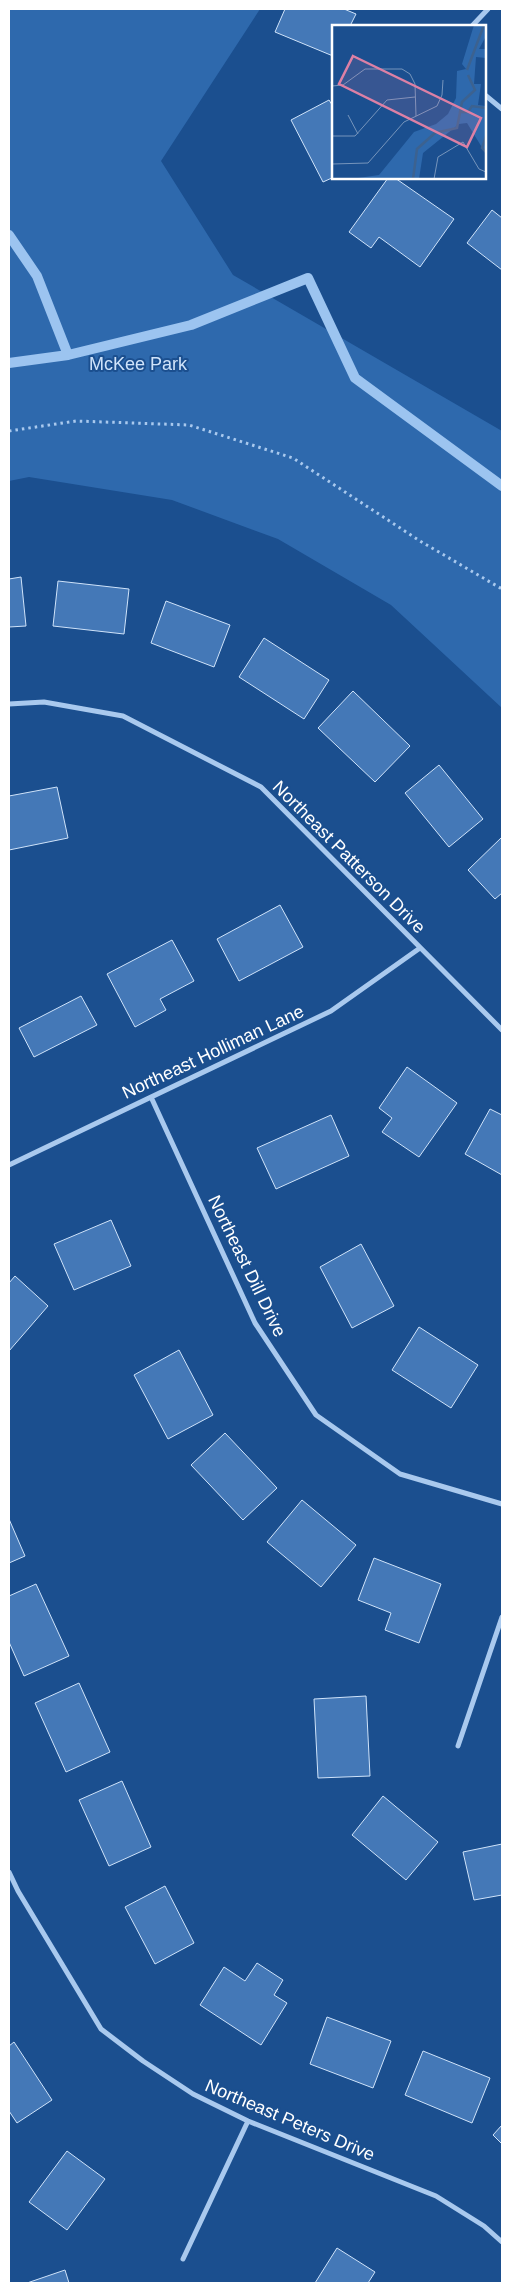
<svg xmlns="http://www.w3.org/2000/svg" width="511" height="2292" viewBox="0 0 511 2292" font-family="Helvetica,sans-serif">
<rect width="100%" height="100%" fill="#1b4f8f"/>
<path fill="#2e69ad" d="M9,9H260L161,161L233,275L502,431V708L391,605L278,539L172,500L29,477L9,481Z"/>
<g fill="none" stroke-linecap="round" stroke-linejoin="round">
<path stroke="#9cc4f0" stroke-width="10" d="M9,235L37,276L68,355
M9,363L68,355L191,325L308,278L355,378L502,486"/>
</g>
<path fill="#4478b7" stroke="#cfe3fa" d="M285,9H344L356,14L350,26H334L333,56L275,32Z
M329,100L334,108V177L323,182L291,120Z
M388,178H395L454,219L420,267L379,237L371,248L349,232Z
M492,210L502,218V270L467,243Z
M21,577L26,626L9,627V579Z
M58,581L129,589L124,634L53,626Z
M166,601L230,625L214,667L151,643Z
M264,638L329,680L304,719L239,677Z
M353,691L410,746L375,782L318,728Z
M439,765L483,819L449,847L405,793Z
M57,787L68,838L9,850V796Z
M502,837V893L495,899L468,870Z
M280,905L303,947L239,981L217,939Z
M172,940L194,981L160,999L166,1010L135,1027L107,974Z
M81,996L97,1025L34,1057L19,1028Z
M407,1067L457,1103L419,1157L382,1132L392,1118L379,1108Z
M490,1109L502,1115V1175L465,1154Z
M331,1115L349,1156L276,1189L257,1148Z
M111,1220L131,1266L74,1290L54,1244Z
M361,1244L394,1306L352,1328L320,1267Z
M15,1276L48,1306L9,1351V1283Z
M419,1327L478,1365L451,1408L392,1370Z
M179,1350L213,1415L168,1439L134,1375Z
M225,1433L277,1488L243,1520L191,1465Z
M302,1500L356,1545L321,1587L267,1542Z
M9,1519L25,1556L9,1563Z
M374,1558L441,1584L419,1643L385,1630L391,1613L358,1600Z
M36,1584L69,1656L24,1676L9,1642V1596Z
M79,1683L110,1752L66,1772L35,1703Z
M366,1696L370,1776L318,1778L314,1699Z
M122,1781L151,1847L109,1866L79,1800Z
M383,1796L438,1842L406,1880L352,1835Z
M502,1844V1895L474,1900L463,1852Z
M165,1886L194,1943L155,1964L125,1907Z
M257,1963L283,1980L274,1995L287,2003L261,2045L200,2005L224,1967L245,1981Z
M327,2017L391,2041L373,2088L310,2064Z
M14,2042L52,2100L17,2123L9,2111V2046Z
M423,2051L490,2078L472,2123L405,2095Z
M502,2125V2144L493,2135Z
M67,2151L105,2179L67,2230L29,2202Z
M337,2248L375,2272L368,2283H315Z
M65,2270L69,2283H27Z"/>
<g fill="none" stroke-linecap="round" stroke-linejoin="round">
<path stroke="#a9c9ee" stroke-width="3" stroke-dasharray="2.5 4" stroke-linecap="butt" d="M9,431L76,421L189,425L293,458L420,541L502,589"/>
<path stroke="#a9c9ee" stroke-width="5" d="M472,26L488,9
M485,95L502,109
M9,704L44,702L123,716L261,787L502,1030
M151,1097L255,1323L316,1415L400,1474L502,1504
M9,1165L331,1011L420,948
M458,1746L502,1617
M9,1872L18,1891L101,2029L143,2061L193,2094L248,2121L436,2196L484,2226L502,2242
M183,2259L248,2121"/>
</g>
<g text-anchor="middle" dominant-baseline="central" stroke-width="4" stroke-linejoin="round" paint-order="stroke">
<g font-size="18" fill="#cfe3fa" stroke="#1b4f8f">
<text x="138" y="364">McKee Park</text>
</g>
<g font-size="18" fill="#fff" stroke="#1b4f8f">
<text transform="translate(349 857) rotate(45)">Northeast Patterson Drive</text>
<text transform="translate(213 1052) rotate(-25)">Northeast Holliman Lane</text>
<text transform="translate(247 1266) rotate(64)">Northeast Dill Drive</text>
<text transform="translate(290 2120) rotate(23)">Northeast Peters Drive</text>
</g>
</g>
<g transform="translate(332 25)">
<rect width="154" height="154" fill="#1b4f8f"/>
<path d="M142,0H154L153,13L147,24H154V33L144,32L142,59H149L146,80L154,81V129L135,98L127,99L91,128L87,154H19L47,150L82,107L104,99L116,89L124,73L125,46L134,44L130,39Z" fill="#2e69ad"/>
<path fill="none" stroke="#3c6290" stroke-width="2.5" d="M135,45L152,0M128,87H136L140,81L154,83M154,111L150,123L154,127M81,154L85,124L103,108L125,103L130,77L143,65L136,50"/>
<path fill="none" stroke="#7695bc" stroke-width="1" d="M0,61L11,60L33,44H70L78,49L83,59L84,91M16,90L26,109M0,111H23L55,75L83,72M0,139L36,138L72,97L105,81L110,70L111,55M102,154L106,132L131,117L147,144L154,147"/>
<path fill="#dd80a5" fill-opacity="0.15" stroke="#dd80a5" stroke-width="2.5" d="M21,31L149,93L135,122L7,59Z"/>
<rect width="154" height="154" fill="none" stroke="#fff" stroke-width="2.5"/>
</g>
<rect width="511" height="2292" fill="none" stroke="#ffffff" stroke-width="20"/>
</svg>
